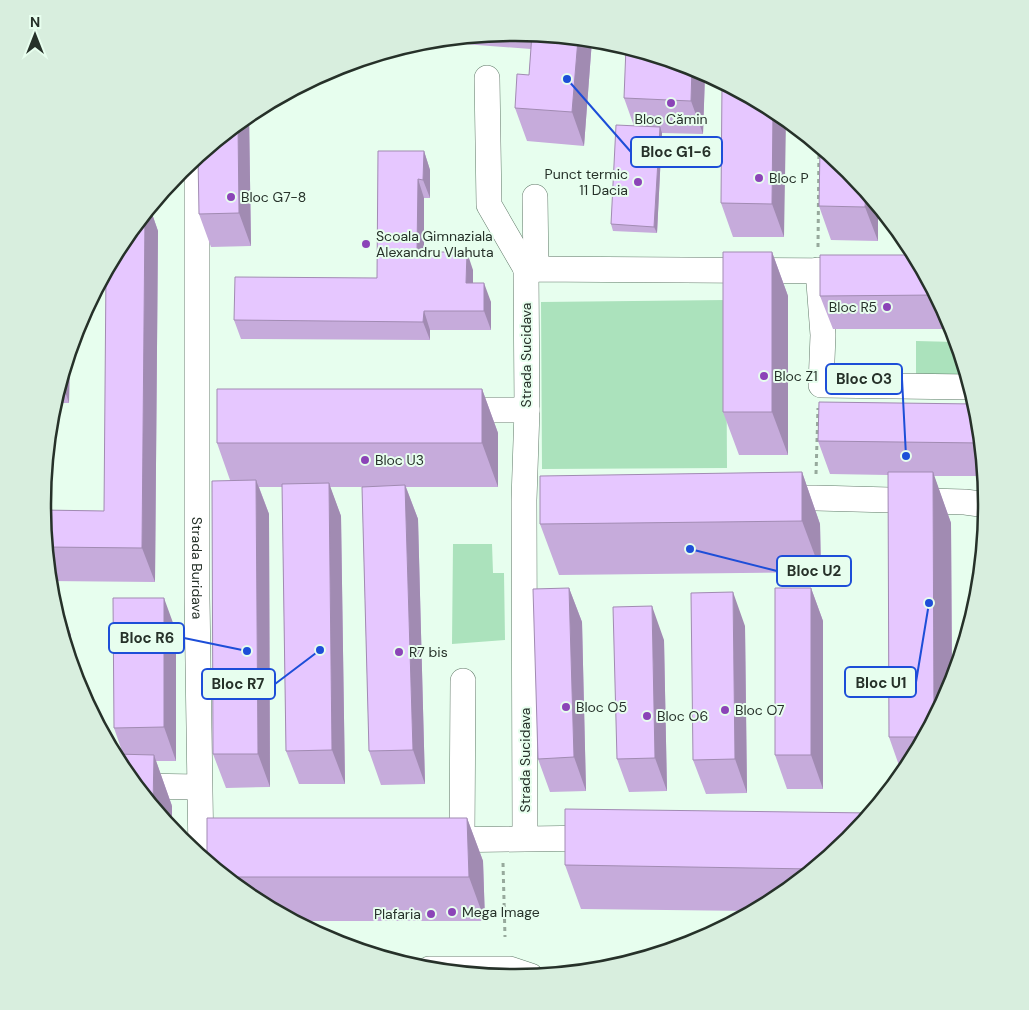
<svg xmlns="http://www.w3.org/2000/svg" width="1029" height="1010" viewBox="0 0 1029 1010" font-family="'DM Sans',sans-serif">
<rect width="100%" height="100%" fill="#e7feee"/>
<path fill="#abe2bc" d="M726,300L727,468L542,469L541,302Z
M916,341L956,342L966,375L916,374Z
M453,544H492L493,573H504L505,640L452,644Z"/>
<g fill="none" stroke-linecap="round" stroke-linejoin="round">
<defs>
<g id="minor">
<path d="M487,78L489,205L526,269"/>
<path id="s1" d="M197,157V598L201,856"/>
<path d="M535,197L536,269"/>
<path d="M818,270L823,335L821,385L970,387"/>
<path d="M457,410H527"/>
<path d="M777,498H816L965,502L987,505"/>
<path d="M137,786L199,787"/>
<path d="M525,838L524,500L527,410L526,269L854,271"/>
<path d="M440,840L598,838"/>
<path d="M462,840L463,681"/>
<path d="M429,969H510L531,976"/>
</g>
</defs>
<use href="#minor" stroke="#617a69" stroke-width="26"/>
<path stroke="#97a99c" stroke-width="3" stroke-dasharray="4 4" stroke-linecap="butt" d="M818,247L819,147
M816,474L818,408
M503,863L505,937"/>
<use href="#minor" stroke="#fff" stroke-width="25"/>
</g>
<path fill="#c6abdb" d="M515,32L592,40L584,146L527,141L515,108L529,75L531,49L424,41Z
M696,69L705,74L703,134L662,133L657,233L613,231L611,224L634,126L624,98Z
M777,112L784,237H733L721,203Z
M249,114L251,246L211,247L199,214Z
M424,151L430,170V198H424V252L473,270V283L491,302V330H430V340L241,339L234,320L377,278Z
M819,206L878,207V241L831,240Z
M150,208L158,231L155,582L49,581L43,510L104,511L122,242Z
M772,252L788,296V455H739L723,412Z
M914,255L951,324L952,329H833L820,296Z
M70,350L69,403H54Z
M482,389L498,433V487H406L418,519L425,784L381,785L369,751L362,487H330L341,516L345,784H299L286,751L282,487H259L269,514L270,787L226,788L213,754L230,480L217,443Z
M978,413L984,476H934L951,523L952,682L951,686L907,768L902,774L889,737L888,475L830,474L818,441Z
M802,472L820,524L821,572L559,575L540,524Z
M569,588L582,622L586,791L550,792L538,759Z
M811,588L823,621V789H787L775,755Z
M745,626L747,793L706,794L693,760Z
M176,631V761H156L172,806L123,754L114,728Z
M664,640L667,791L629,792L617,759Z
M467,818L483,861L485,921H295L252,898L207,861Z
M848,839L777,898L752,911L581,909L565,865Z"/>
<path fill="#a18bb2" d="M578,39L592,40L584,146L572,112Z
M692,67L705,74L703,134L691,101Z
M773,110L777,112L786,119L784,237L772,204Z
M249,114L251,246L239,213L238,124Z
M660,127L662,133L657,233L654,227Z
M424,151L430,170V198L423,180Z
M418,179L424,198V270L417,252Z
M866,192L878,207V241L865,207Z
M150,208L158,231L155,582L142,548L145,214Z
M467,252L473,270V302L466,283Z
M772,252L788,296V455L772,412Z
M484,283L491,302V330L484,311Z
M424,311L430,330V340L423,322Z
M70,350L69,403L61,380Z
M482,389L498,433V487L482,443Z
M802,472L820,524L821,572L802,521Z
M933,472L951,523L952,682L951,686L934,718Z
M256,480L269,514L270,787L258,754Z
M329,483L341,516L345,784L332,750Z
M405,485L418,519L425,784L413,750Z
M569,588L582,622L586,791L574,757Z
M811,588L823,621V789L811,755Z
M733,592L745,626L747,793L735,759Z
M164,598L176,631V761L164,727Z
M59,601L71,635V664L59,624Z
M652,606L664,640L667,791L655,758Z
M154,755L172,806V829L153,806Z
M467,818L483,861L485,921L469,877Z"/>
<path fill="#e6c7ff" stroke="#a18bb2" d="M532,34L578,39L572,112L515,108L517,74L529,75Z
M626,47L692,67L691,101L624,98Z
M722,83L773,110L772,204L721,203Z
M238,124L239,213L199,214L198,156Z
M616,125L660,127L654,227L611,224Z
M820,147L849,171L866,192L865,207L819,206Z
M378,151H424L423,180L418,179L417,252H467L466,283H484V311H424L423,322L234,320L235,277L377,278Z
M145,214L142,548L46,547L43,510L104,511L106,271L122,242Z
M723,252H772V412H723Z
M820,255H914L935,295L820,296Z
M217,389H482V443H217Z
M819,402L975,404L978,413L981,443L818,441Z
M802,472V521L540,524V476Z
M888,472H933L934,718L924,737H889Z
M256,480L258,754H213L212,481Z
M329,483L332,750L286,751L282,484Z
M405,485L413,750L369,751L362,487Z
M569,588L574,757L538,759L533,589Z
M775,588H811V755H775Z
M733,592L735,759L693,760L691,593Z
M113,598H164V727L114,728Z
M52,601H59V624Z
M652,606L655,758L617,759L613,607Z
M115,754L154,755L153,806L121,767Z
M565,809L870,813L848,839L813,869L565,865Z
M207,818H467L469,877H227L207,861Z"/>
<g fill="#8b44b7" stroke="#e7feee" stroke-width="2">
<circle cx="671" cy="103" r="5"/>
<circle cx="759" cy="178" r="5"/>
<circle cx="638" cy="182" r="5"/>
<circle cx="231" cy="197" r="5"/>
<circle cx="366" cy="244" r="5"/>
<circle cx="887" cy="307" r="5"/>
<circle cx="764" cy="376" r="5"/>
<circle cx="365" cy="460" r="5"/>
<circle cx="399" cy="652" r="5"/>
<circle cx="566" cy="707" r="5"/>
<circle cx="725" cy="710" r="5"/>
<circle cx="647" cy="716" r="5"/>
<circle cx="452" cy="912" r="5"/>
<circle cx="431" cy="914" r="5"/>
</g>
<g text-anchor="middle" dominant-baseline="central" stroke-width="4" stroke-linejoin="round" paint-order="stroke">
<g font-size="14" fill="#263129" stroke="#e7feee" text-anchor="start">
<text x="671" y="119" text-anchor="middle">Bloc Cămin</text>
<text x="628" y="174" text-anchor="end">Punct termic<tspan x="628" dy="16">11 Dacia</tspan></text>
<text x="769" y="178">Bloc P</text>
<text x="241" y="197">Bloc G7-8</text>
<text x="376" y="236">Scoala Gimnaziala<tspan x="376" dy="16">Alexandru Vlahuta</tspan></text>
<text x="877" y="307" text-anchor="end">Bloc R5</text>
<text x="774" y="376">Bloc Z1</text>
<text x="375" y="460">Bloc U3</text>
<text x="409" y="652">R7 bis</text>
<text x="576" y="707">Bloc O5</text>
<text x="735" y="710">Bloc O7</text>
<text x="657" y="716">Bloc O6</text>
<text x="462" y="912">Mega Image</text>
<text x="421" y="914" text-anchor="end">Plafaria</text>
</g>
<g font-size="14" fill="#263129" stroke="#e7feee">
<text transform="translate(526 355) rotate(-90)">Strada Sucidava</text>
<text stroke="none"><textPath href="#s1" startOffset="411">Strada Buridava</textPath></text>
<text transform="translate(525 760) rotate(-90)">Strada Sucidava</text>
</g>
</g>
<path d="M0 0H1029V1010H0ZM514 41H515A463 463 0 0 1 978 504V506A463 463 0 0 1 515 969H514A463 463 0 0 1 51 506V504A463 463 0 0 1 514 41Z" fill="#d8eede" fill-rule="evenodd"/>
<path fill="none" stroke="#263129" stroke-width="2.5" d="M514 41H515A463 463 0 0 1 978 504V506A463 463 0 0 1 515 969H514A463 463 0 0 1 51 506V504A463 463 0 0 1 514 41Z"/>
<path fill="none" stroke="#1d4ed8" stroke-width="2" d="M567 79L631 152M906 456L902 379M690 549L777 571M247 651L184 638M929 603L916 682M320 650L275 684"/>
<g fill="#1d4ed8" stroke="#e7feee" stroke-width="2">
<circle cx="567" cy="79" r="5"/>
<circle cx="906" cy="456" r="5"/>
<circle cx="690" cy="549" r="5"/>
<circle cx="247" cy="651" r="5"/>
<circle cx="929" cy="603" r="5"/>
<circle cx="320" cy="650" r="5"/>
</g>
<g fill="#e7feee" stroke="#1d4ed8" stroke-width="2">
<rect x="631" y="137" width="91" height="30" rx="5"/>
<rect x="826" y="364" width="76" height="30" rx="5"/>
<rect x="777" y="556" width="74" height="30" rx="5"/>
<rect x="109" y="623" width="75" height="30" rx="5"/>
<rect x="845" y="667" width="71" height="30" rx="5"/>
<rect x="202" y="669" width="73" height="30" rx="5"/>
</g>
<g font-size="15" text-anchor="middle" font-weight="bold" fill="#263129">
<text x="676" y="157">Bloc G1-6</text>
<text x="864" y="384">Bloc O3</text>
<text x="814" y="576">Bloc U2</text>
<text x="147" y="643">Bloc R6</text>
<text x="881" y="688">Bloc U1</text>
<text x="238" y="689">Bloc R7</text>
</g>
<g transform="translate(35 35)" stroke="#e7feee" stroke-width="4" paint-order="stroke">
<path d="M0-4L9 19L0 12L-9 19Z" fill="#263129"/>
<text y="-8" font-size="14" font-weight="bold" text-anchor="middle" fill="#263129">N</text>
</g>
</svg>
